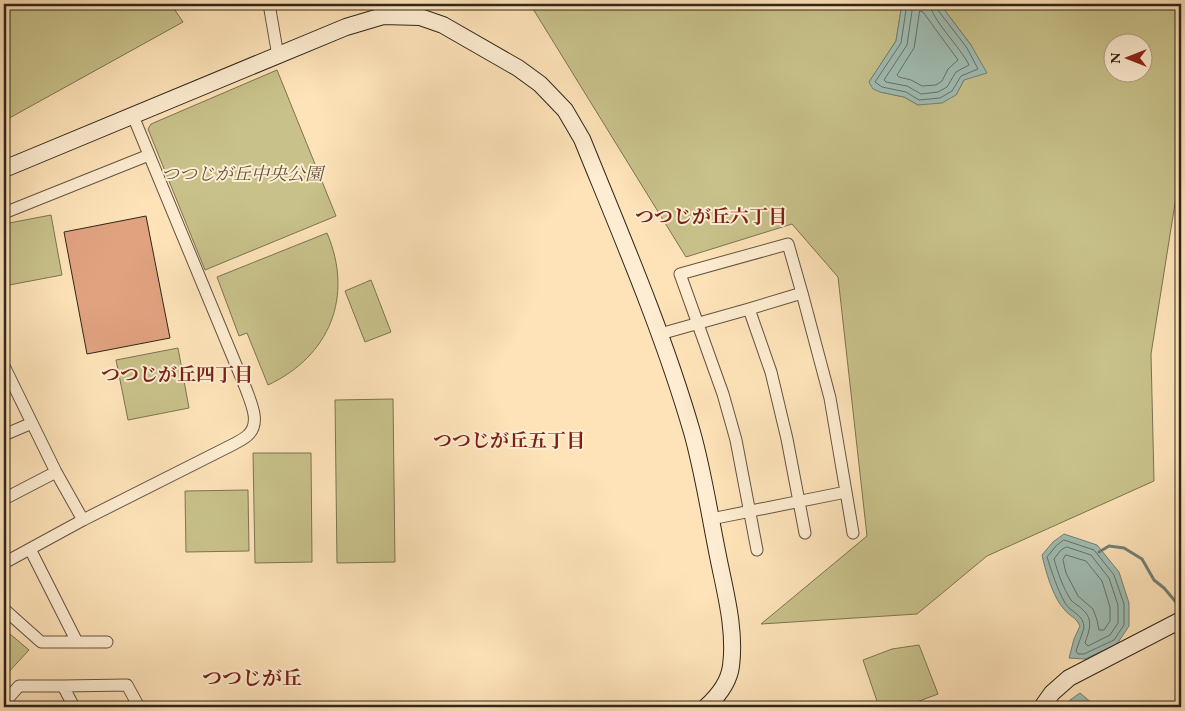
<svg xmlns="http://www.w3.org/2000/svg" width="1185" height="711" viewBox="0 0 1185 711" font-family="'EB Garamond','Noto Serif JP',serif">
<rect width="100%" height="100%" fill="#fee3b9"/>
<filter id="stains"><feTurbulence type="fractalNoise" baseFrequency=".004" numOctaves="4"/><feColorMatrix values="0 0 0 0 .2 0 0 0 0 .09 0 0 0 0 .02 0 0 0 .5 -.17"/></filter>
<radialGradient id="worn" r=".72"><stop offset=".6" stop-color="#630" stop-opacity="0"/><stop offset="1" stop-color="#630" stop-opacity=".3"/></radialGradient>
<path fill="#c8c18a" stroke="#7c7452" fill-rule="evenodd" d="M4,4H171L183,22L4,121Z
M530,4H900L901,10L896,41L869,82L880,92L904,97L918,105L956,95L964,80L971,45L940,4H1181V166L1151,354L1154,481L987,556L917,614L761,624L867,536L838,277L792,224L686,257ZM1112,42H1142V72H1112Z
M277,70L336,216L205,270L148,129L151,124Z
M51,215L62,275L4,286V224Z
M327,233C354,296 330,356 268,385L247,333L239,336L217,277Z
M371,280L391,332L365,342L345,291Z
M178,348L189,408L128,420L116,360Z
M393,399L395,562L337,563L335,400Z
M253,453H311L312,562L255,563Z
M248,490L249,551L186,552L185,491Z
M4,629L29,650L4,677Z
M919,645L938,694L903,707H879L863,660L892,649Z"/>
<path fill="#a0bdb4" stroke="#738176" d="M900,4H940L971,45L987,73L964,80L956,95L942,103L918,105L904,97L880,92L873,89L869,82L896,41L901,10Z
M1064,534L1097,545L1119,572L1129,603V626L1117,644L1085,659L1069,658L1074,639L1080,626C1075,616 1070,617 1064,609C1053,598 1045,569 1042,555L1053,542Z
M1080,693L1093,704V707H1065L1070,700Z"/>
<g fill="none" stroke-linecap="round" stroke-linejoin="round">
<path stroke="#687266" stroke-width="1" d="M905,4L906,10L901,43L875,82L882,87L906,92L919,100L940,98L952,91L961,76L978,69L967,48L937,9L936,4
M911,4L912,11L907,45L884,80L886,82L907,86L921,94L938,92L947,87L956,72L969,65C961,48 931,19 930,4
M920,11L923,12L958,60L948,69L942,81L936,85L922,86L911,80L899,77L897,75L914,48Z
M1064,540L1094,550L1114,575L1124,604V625L1114,640L1084,654H1078L1076,651L1084,628C1084,614 1071,613 1065,603C1057,588 1052,573 1047,557L1056,546Z
M1067,547L1091,555L1109,578L1118,605V623L1110,635L1088,646L1085,643C1089,631 1094,620 1083,610C1080,606 1074,604 1071,600C1063,588 1058,573 1054,559L1061,550Z
M1066,555L1086,561L1102,581L1110,607V621L1104,630H1099L1097,620L1093,609L1078,596L1066,573L1063,560Z"/>
<path stroke="#738176" stroke-width="3" d="M1099,552L1109,546L1124,548L1142,559L1154,580L1164,588L1181,608"/>
</g>
<path fill="#e1a280" stroke="#302619" d="M146,216L170,338L87,354L64,232Z"/>
<g fill="none" stroke-linecap="round" stroke-linejoin="round">
<defs>
<path id="street" d="M269,4L278,56
M4,213L149,155
M802,293L830,398L853,533
M749,309L802,293L788,244L680,274L723,394L736,440L757,550
M660,334L749,309L771,372L787,439L805,533
M4,366L56,472L83,520
M4,435L32,423
M4,499L56,472
M711,519L846,492
M4,563L83,520L234,444C239,441 244,439 248,435C261,423 251,403 246,389L133,116
M4,609L41,642H77L30,549
M77,642H107
M4,703L19,686H63
M74,707L63,686L127,685L139,707"/>
<path id="secondary" d="M4,169L346,27L383,16L420,17L443,25L518,68L540,84L565,110L582,139C621,235 663,332 692,432C703,471 709,511 717,551C724,588 736,628 731,666C729,682 717,697 706,707
M1042,707L1052,693L1069,678L1181,620"/>
</defs>
<use href="#street" stroke="#645541" stroke-width="13"/>
<use href="#secondary" stroke="#302619" stroke-width="18"/>
<use href="#street" stroke="#feedd2" stroke-width="11"/>
<use href="#secondary" stroke="#feedd2" stroke-width="16"/>
</g>
<g text-anchor="middle" dominant-baseline="central" stroke-width="4" stroke-linejoin="round" paint-order="stroke">
<g font-size="18" font-style="italic" fill="#5e543b" stroke="#feedd2">
<text x="242" y="173">つつじが丘中央公園</text>
</g>
<g font-size="19" font-weight="bold" fill="#7a1f14" stroke="#feedd2">
<text x="711" y="216">つつじが丘六丁目</text>
<text x="177" y="374">つつじが丘四丁目</text>
<text x="509" y="440">つつじが丘五丁目</text>
</g>
<g font-size="20" font-weight="bold" fill="#7a1f14" stroke="#feedd2">
<text x="252" y="678">つつじが丘</text>
</g>
</g>
<rect width="1185" height="711" fill="none" stroke="#fee3b9" stroke-width="20"/>
<rect x="5" y="5" width="1175" height="701" fill="none" stroke="#302619" stroke-width="2.5"/>
<rect x="10" y="10" width="1165" height="691" fill="none" stroke="#302619"/>
<g transform="translate(1128 58) rotate(270)"><circle r="24" fill="#feedd2" stroke="#ac9d88"/>
<path d="M0-4L9 19L0 12L-9 19Z" fill="#8f2418"/>
<text y="-8" font-size="14" font-weight="bold" text-anchor="middle" fill="#302619">N</text>
</g>
<rect width="100%" height="100%" filter="url(#stains)"/>
<rect width="100%" height="100%" fill="url(#worn)"/>
</svg>
